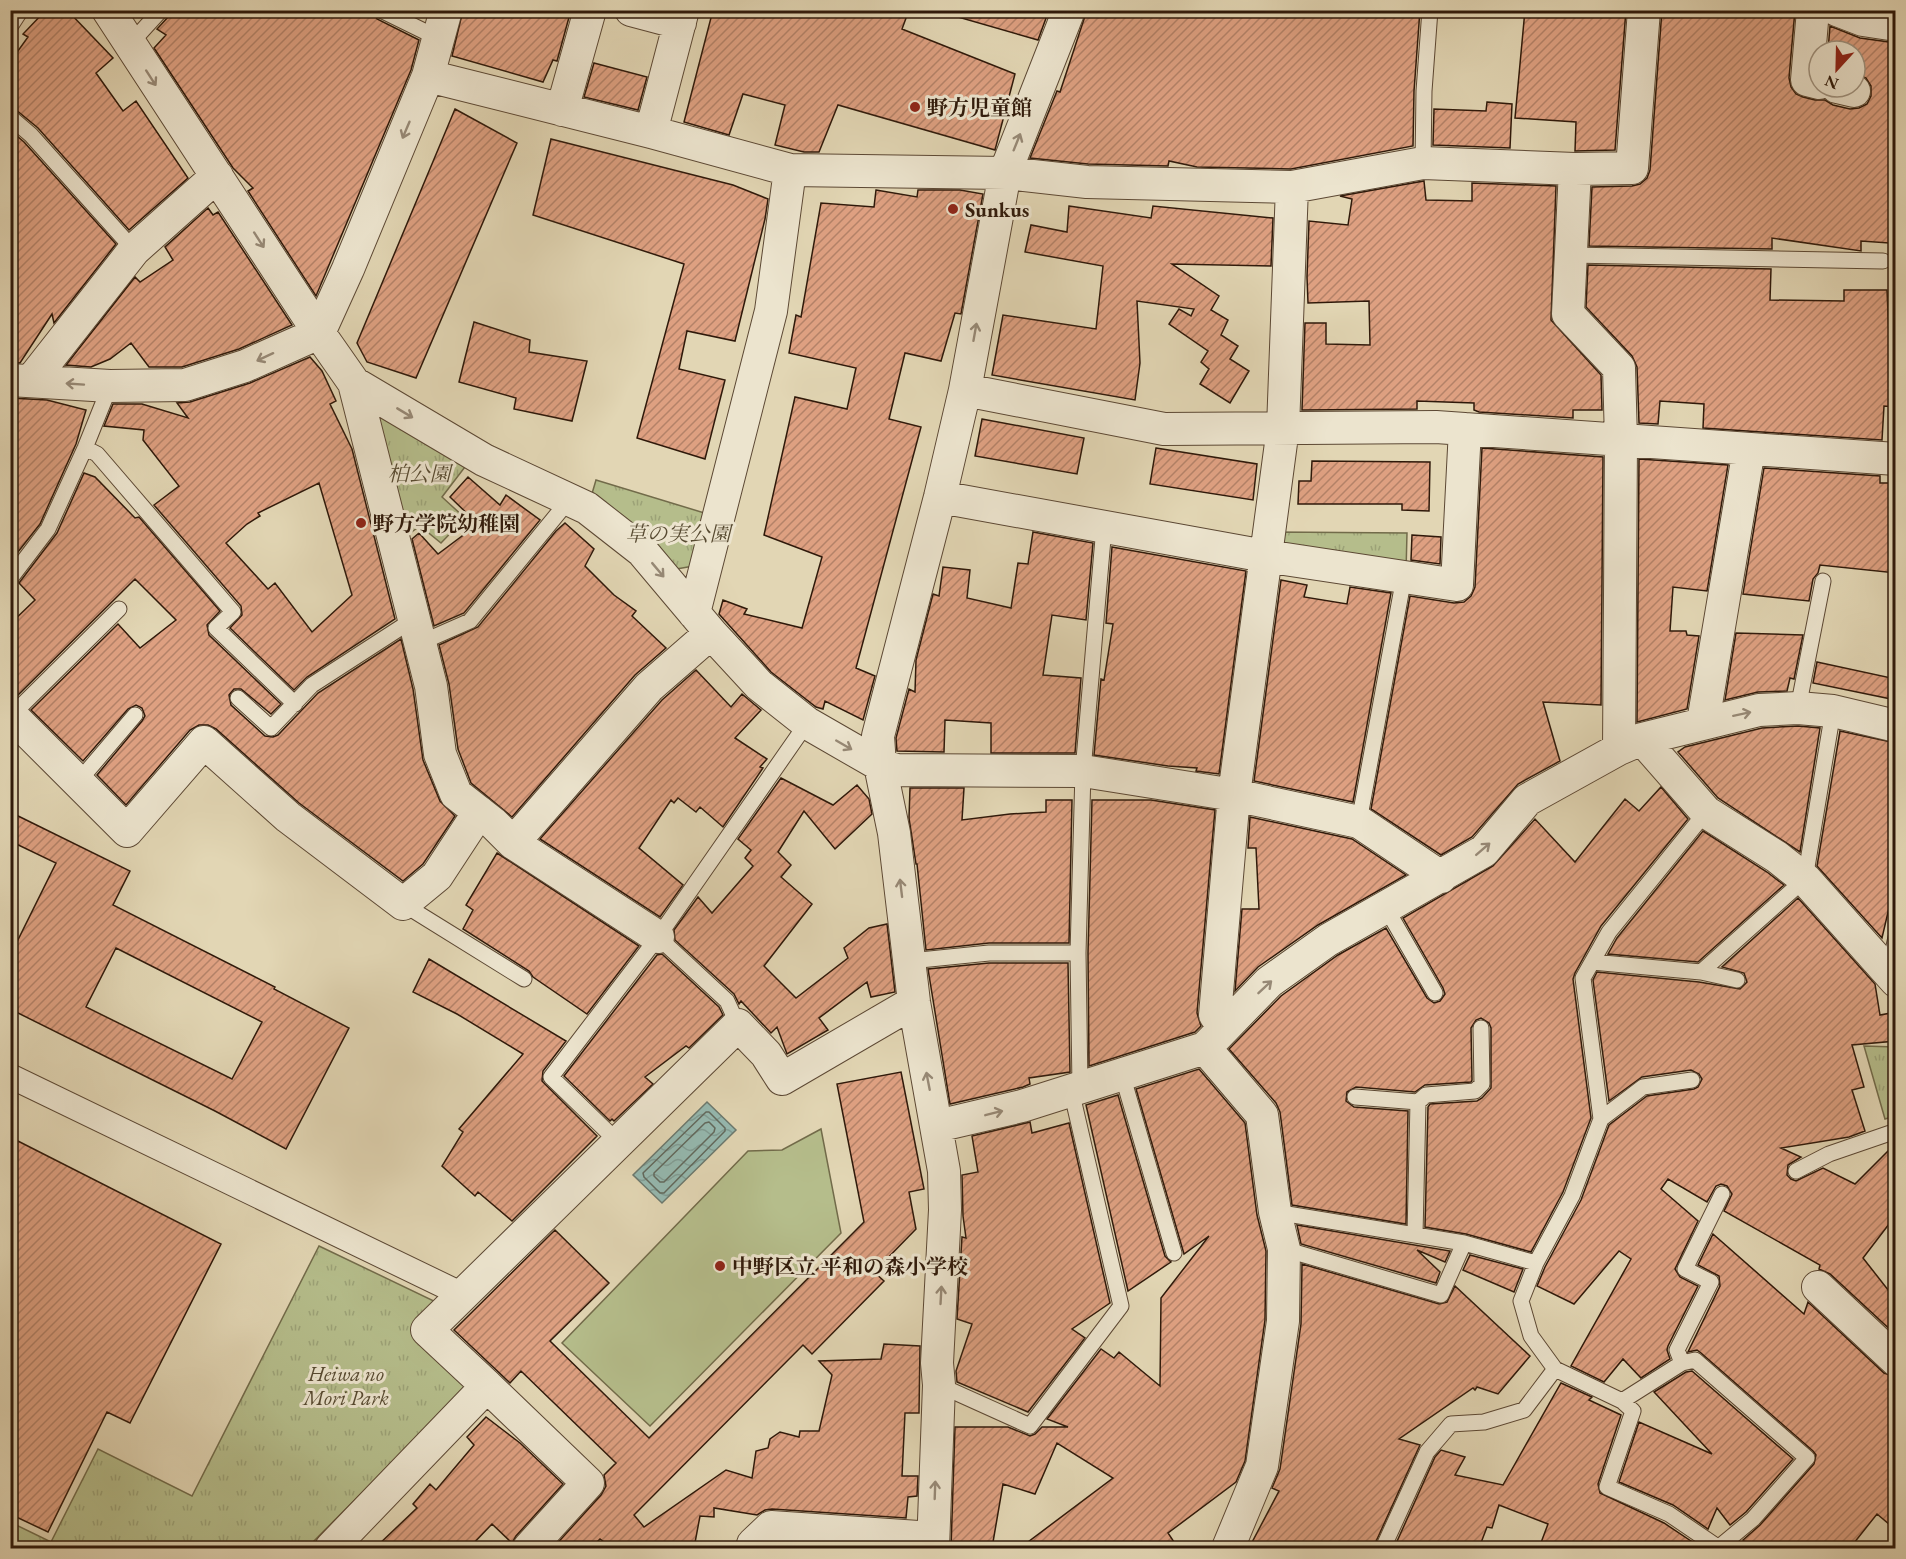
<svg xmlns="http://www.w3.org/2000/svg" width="1906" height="1559" viewBox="0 0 1906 1559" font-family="'EB Garamond','Noto Serif JP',serif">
<defs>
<pattern id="park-tufts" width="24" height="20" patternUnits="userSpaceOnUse" patternTransform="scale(1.5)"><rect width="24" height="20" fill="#b5bd8b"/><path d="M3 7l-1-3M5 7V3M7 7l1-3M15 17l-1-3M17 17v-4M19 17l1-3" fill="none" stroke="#9ca277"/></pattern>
<pattern id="water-waves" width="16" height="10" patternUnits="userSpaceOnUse" patternTransform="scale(1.5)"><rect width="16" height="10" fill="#95b9b0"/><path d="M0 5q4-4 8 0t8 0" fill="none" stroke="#819e96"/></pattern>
<pattern id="building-hatch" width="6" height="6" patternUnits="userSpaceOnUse" patternTransform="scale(1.5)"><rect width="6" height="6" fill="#dea081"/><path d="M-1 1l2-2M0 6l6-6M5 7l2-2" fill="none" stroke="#b48268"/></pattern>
</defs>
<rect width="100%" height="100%" fill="#e2d6b4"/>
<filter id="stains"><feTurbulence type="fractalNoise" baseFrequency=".00333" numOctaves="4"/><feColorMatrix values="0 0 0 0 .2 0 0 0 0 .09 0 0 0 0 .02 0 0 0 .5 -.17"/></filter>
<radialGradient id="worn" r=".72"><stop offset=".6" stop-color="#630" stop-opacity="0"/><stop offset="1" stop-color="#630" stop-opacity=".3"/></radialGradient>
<path fill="url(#park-tufts)" stroke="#726b4a" stroke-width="1.5" d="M375,405L468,463L442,497L465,518L441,543L420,526L402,539Z
M596,480L711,515L699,565L671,570L591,497Z
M1274,532L1407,533L1406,572L1271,552Z
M1864,1046L1895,1047V1116L1885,1119Z
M319,1246L438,1303L471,1383L307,1548H11L10,1522L51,1542L98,1449L192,1496Z"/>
<path fill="#b5bd8b" stroke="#726b4a" stroke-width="1.5" d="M821,1129L841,1233L650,1426L562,1343L748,1151L782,1150Z"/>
<path fill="url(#water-waves)" stroke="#6c796e" stroke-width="1.5" d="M707,1102L736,1130L662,1203L633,1175Z"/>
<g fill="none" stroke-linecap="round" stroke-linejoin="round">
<path stroke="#62695d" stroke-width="1.5" d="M706,1112H709L725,1128V1131L664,1193H660L644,1177L643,1173Z
M709,1122L715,1128L714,1132L664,1182H660L654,1176V1173L705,1123Z"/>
</g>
<path fill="url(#building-hatch)" stroke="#2f190a" stroke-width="1.5" fill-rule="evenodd" d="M46,10H67L113,58L96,73L123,111L136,101L188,178L129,230L38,128L16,110L10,107V62L28,37L23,34Z
M171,10H371L377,19L419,40L411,70L316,296L248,191L253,188L233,168L154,48L166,35L157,29L168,17Z
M463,10H571L557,61L553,60L543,82L452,56Z
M713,10H909L902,29L1015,74L995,150L838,105L819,152H804L775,145L785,105L743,94L729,135L684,122Z
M959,10H1049L1038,40L958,17Z
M1087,10H1420L1414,91L1413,146L1291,169L1197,167L1169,161L1168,166L1088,164L1030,158L1057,91L1060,92Z
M1525,10H1626L1615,150L1575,151L1576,122L1515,118Z
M1662,10H1795L1789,78L1791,87L1796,94L1803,97L1815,100H1825L1833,105L1850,109L1859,108L1867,104L1871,96V86L1866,78L1855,73V51H1828L1830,26L1860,38L1896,43V126L1891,180L1889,243L1861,241V251L1772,238V249L1589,246L1592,187L1632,186L1640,184L1647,178L1650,170Z
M594,63L647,77L638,110L584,97Z
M1487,102L1512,104L1510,148L1433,145L1434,109L1486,111Z
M455,109L517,143L416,378L367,362L357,343Z
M10,130L24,142L116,244L54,323L52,314L20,363L10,362Z
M551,139L733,185L768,199L765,219L735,341L687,331L679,369L725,380L705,459L637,438L684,264L533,215Z
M1424,181L1426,200L1472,201V183L1556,186L1551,320L1601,375L1602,410H1573V418L1479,412L1474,410V403L1417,401V409L1302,410L1305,323H1326V344L1370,345L1369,301L1308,303L1307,277L1309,221L1348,225L1352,199L1340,196Z
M876,190L917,197L918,190H960L983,194L961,314L955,313L941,361L905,353L889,419L921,427L856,668L875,676L863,720L825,701L823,709L816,707L771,672L719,614L723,600L747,609L744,614L802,628L822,557L764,535L795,397L847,409L856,368L789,353L796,315L801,317L821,203L874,207Z
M1069,206L1151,218L1153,206L1273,218L1271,266L1172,264L1219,296L1211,310L1228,320L1221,335L1238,346L1230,359L1249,371L1230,403L1200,384L1209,369L1201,362L1208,351L1169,324L1179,309L1191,316L1194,309L1137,301L1140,363L1135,400L992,375L1003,315L1096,329L1103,266L1025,252L1031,225L1067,232Z
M208,208L213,215L218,212L292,325L239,349L182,367H149L131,343L110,359L91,367L66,365L135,277L140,282L173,260L165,247Z
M1588,265L1771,269L1770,300L1844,301V290H1887L1890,358L1896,359V407L1884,406L1882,440L1703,428L1704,404L1660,401L1658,424L1639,423L1637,367L1632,356L1586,307Z
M474,322L530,340L529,352L587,361L572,421L514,409L516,398L459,382Z
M310,357L322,371L336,401L330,404L352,449L395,619L307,677L294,690L230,628L242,615L241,606L154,505L179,486L143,440L144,430L104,426L113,404H142L188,418L177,403L190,402L250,383ZM319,483L352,595L312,632L275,583L268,589L226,543L247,524L260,516L258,513Z
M10,398L47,400L86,410L76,444L40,524L10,562Z
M982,419L1084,438L1077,474L975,456Z
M1156,448L1257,464L1253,500L1150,484Z
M1482,448L1603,457L1601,705L1543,702L1560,761L1518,784L1472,837L1441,855L1371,809L1410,596L1454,603L1464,602L1471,596L1475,587Z
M1639,459L1728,465L1707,591L1673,587L1670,631H1686L1687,635L1699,636L1687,709L1637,722Z
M1312,461L1430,462L1429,511L1402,510V504H1298L1299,481H1311Z
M1764,468L1880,476V483H1896V573L1820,565L1818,573L1813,579L1809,601L1743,594Z
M84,473L95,477L135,518L139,517L220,611L207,625L209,635L281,704L271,714L241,689H234L229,695L231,705L265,736L273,737L278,735L318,693L401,639L413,689L423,760L440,801L455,816L423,864L403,881L299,803L216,729L208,725H199L190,730L126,805L97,775L142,721L145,716L142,708L136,705L128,709L83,761L31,710L118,624L140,648L176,620L135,579L16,697H10V624L35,600L19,583L57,533Z
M468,477L500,505L506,495L540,520L464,613L434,626L412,539L419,533L438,554L478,524L450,497Z
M565,523L594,549L585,566L614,595L636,611L632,616L666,648L635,675L512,817L471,783L458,749L449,684L439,645L478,627L556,531Z
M1033,532L1093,543L1086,620L1052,615L1043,675L1081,678L1075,753H991V723L945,720L944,752L897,751L896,738L909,689L915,692L916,660L933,594L939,596L943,567L970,570L967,598L1011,608L1018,563L1028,564Z
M1412,535L1441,537L1440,564L1411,560Z
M1112,547L1246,571L1219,774L1196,771L1197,768L1168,766L1094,755L1101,679L1104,680L1113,624L1106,623Z
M1281,580L1307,585L1304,597L1347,604L1350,587L1391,593L1353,802L1254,781Z
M1736,633L1803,635L1794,679L1790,678L1787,691L1758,692L1725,700Z
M1817,662L1896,679V700L1813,683Z
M696,670L731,707L742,694L761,710L735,738L767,759L760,767L763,768L723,827L700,807L696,812L678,798L674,803L671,800L639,848L683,885L660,917L540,839L662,700Z
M1798,726L1820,728L1800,852L1718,798L1678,752L1685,747L1762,728Z
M1840,731L1896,743V878L1882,938L1817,866Z
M781,778L833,805L857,785L869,799L872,814L835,849L804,811L778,852L791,865L781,877L812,904L764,966L796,998L848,958L844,948L869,928L887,924L895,992L871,997L867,982L819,1018L828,1030L787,1054L777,1027L771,1033L741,1001L739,1004L734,994L675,940L674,930L698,897L712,913L753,866L745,858L751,850L738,839Z
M1661,787L1688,819L1601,926L1575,973L1573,979L1591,1118L1563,1192L1531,1252L1466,1234L1425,1227L1428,1107L1430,1104L1477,1101L1482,1098L1491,1088V1028L1489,1023L1481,1018L1476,1020L1471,1028L1472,1080L1471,1082L1425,1085L1415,1092L1356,1087L1347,1092L1346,1101L1354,1107L1408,1111L1406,1224L1292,1205L1280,1112L1276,1103L1229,1049L1281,996L1338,955L1386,928L1427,998L1434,1003L1440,1001L1445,994L1443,988L1403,918L1493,866L1535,819L1575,862L1625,799L1639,811Z
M910,788H964L962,820L1010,814L1046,812V800H1072L1069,943H989L926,950L917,864H916L909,818Z
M1092,800H1151L1215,810L1197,1013L1201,1026L1195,1032L1089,1066L1088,953Z
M10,812L130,871L113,905L275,987L274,989L349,1028L286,1149L215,1111L10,1009V956L56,863L10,841ZM116,948L262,1022L232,1079L86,1007Z
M1250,817L1352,839L1406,875L1318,925L1258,967L1235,991L1242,909H1259L1256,848H1248Z
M1703,831L1767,872L1784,885L1698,962L1608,954L1617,938Z
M497,853L639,946L587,1014L533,977L529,971L463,929L473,910L466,905Z
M1798,898L1875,984L1880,1015L1896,1012V1041L1852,1045L1864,1087L1852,1090L1865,1131L1849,1137L1781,1148L1801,1157L1788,1165L1787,1175L1791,1179L1796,1181L1823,1168L1855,1184L1896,1143V1215L1863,1258L1896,1300V1335L1830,1274L1819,1269L1820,1265L1724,1211L1732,1194L1727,1186L1721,1184L1716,1186L1707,1202L1668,1179L1661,1189L1698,1221L1675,1269L1680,1277L1698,1286L1668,1346L1667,1350L1670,1359L1641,1378L1623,1359L1604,1382L1571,1366L1631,1259L1619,1251L1574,1304L1537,1286L1545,1267L1581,1200L1609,1125L1647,1096L1694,1089L1698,1087L1702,1079L1699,1074L1691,1070L1642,1077L1609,1101L1593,980L1597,972L1699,982L1740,989L1747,982L1744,973L1722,967Z
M662,954L719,1007L723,1015L689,1048L686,1046L645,1077L653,1084L614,1121L612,1119L610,1121L564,1076L657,955Z
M429,959L566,1041L543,1071L542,1081L597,1136L512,1221L478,1192L475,1196L442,1166L463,1132L459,1129L523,1054L457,1014L413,992Z
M989,963H1068L1070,1072L1029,1078L1030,1084L1023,1087L950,1104L928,969Z
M1199,1069L1245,1123L1257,1215L1266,1251L1265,1320L1245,1461L1236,1482L1168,1533L1178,1548H1020L1113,1478L1057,1443L1035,1494L1003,1484L992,1548H951L955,1427H1008L1030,1436L1035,1434L1042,1427H1068L1047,1419L1101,1349L1114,1358L1119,1352L1160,1386L1161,1298L1209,1236L1184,1254L1136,1089Z
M901,1072L924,1189L909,1192L916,1229L874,1272L884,1281L812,1354L803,1345L634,1515L644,1527L726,1470L752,1478L756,1451L768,1448L770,1439L780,1432L799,1437L800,1431H819L832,1375L819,1361L881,1359L884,1344L920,1346L919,1413H905L902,1476H918L917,1496L908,1497L906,1518L772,1509L765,1510L757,1515L714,1508V1517L700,1516L694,1548H612L600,1539L591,1548H553L601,1495L606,1486L604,1475L616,1463L521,1371L510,1383L454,1330L555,1230L609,1283L550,1341L649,1438L864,1222L837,1084Z
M1118,1095L1165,1256L1171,1262L1128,1291L1086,1105Z
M1030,1122L1032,1133L1069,1123L1110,1303L1072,1329L1085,1338L1028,1412L957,1382L956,1371L972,1324L957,1319L962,1237L966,1238L963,1216L962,1175L978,1172L972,1136Z
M10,1137L221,1244L130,1423L107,1412L48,1532L10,1514Z
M1297,1225L1450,1251L1445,1262L1417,1250L1440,1272L1436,1283L1301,1244Z
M1713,1234L1804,1314L1808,1302L1884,1373L1896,1377V1530L1877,1514L1850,1548H1750L1743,1540L1760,1525L1814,1464L1816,1455L1813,1451L1701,1353L1697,1350L1688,1352L1720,1286L1719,1276L1698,1265Z
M1470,1255L1523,1269L1514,1292L1463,1270Z
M1302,1264L1439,1304L1447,1302L1455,1286L1530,1356L1498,1394L1477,1387L1475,1390L1473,1388L1399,1439L1420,1445L1373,1548H1249L1279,1491L1272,1488L1280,1469L1301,1324Z
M1692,1371L1793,1459L1746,1512L1730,1525L1717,1508L1708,1529L1673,1505L1619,1482L1639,1422L1712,1454L1654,1392L1686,1372Z
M1561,1383L1592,1397L1589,1400L1621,1415L1598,1484L1600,1493L1664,1523L1700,1547L1699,1548H1539L1548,1524L1499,1505L1492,1528L1487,1527L1479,1548H1394L1435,1457L1441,1450L1465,1457L1455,1475L1503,1485Z
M486,1417L520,1443L563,1484L516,1536L512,1543L492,1524L469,1548H375L417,1508L413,1504L430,1484L436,1490L474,1445L467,1437Z"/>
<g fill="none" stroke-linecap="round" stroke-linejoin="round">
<defs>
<path id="service" d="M381,10L438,38
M10,27L21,10
M130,44L161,10
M10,117L31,135L134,250
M1423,163L1424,91L1430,10
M1570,255L1883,261
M85,448L97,454L233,612L216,628L295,704
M10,579L48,529L85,448L110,386
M420,643L470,621L569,500
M238,698L271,728L312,685L414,619
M1798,708L1823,581
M12,715L119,609
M78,782L135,715
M1706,812L1609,932L1583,978L1601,1119L1572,1196L1536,1263L1521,1301L1531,1336L1555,1369L1622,1401L1633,1411L1607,1487L1669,1514L1719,1548
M1359,822L1404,577
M403,904L524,979
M1386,908L1435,993
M658,937L727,1001L738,1025
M910,961L989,953H1078
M1592,962L1701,972L1737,980
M1701,972L1805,879L1833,711
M1888,974L1896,937
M1122,1074L1174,1253
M1080,1087L1078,953L1083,771L1104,527
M1355,1097L1418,1102L1415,1235
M1418,1102L1426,1095L1475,1091L1482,1084L1481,1028
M1601,1119L1643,1087L1692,1080
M618,1142L551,1077L658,937L807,723
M1796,1171L1829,1154L1896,1131
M1275,1212L1464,1243L1536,1263
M1284,1249L1441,1295L1464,1243
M1682,1363L1677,1350L1711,1282L1685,1269L1722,1194
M939,1385L1030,1426L1121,1306L1071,1090
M1622,1401L1682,1363L1695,1360L1807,1458L1753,1519L1718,1548
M1383,1548L1427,1452L1451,1424L1484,1422L1524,1410L1555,1369"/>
<path id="pedestrian" d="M10,1076L463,1295"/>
<path id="minor" d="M108,10L319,333L354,383L431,686L440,754L456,794L493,823L513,843L658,937
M631,10L680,23
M1813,10L1807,80L1819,83
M1837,10L1863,20L1896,25
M428,76L651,132L790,170L1005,173L1087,182L1292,187L1423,163L1575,169L1632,168L1644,10
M1837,87L1854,91
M562,110L590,10
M651,132L683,10
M1575,169L1568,314L1619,368L1621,440L1619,749
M10,380L110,386L185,385L245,366L319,333L348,269L428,76L446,10
M31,381L134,250L217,176
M354,383L484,460L587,508L642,551L711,633L759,685L807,723L880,765L897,770L1083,771L1234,795L1359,822L1441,877
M965,390L1164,429L1436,427L1896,459
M940,497L1265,556L1457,585L1465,429
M694,613L771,311L790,170
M10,714L127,831L204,742L288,817L403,904L437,876L479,812
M1703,722L1749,449
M1642,739L1706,812L1777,857L1805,879L1896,981
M513,843L649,687L711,633
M1224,1028L1215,1015L1234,795L1283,428L1292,187
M1205,1048L1262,1115L1275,1212L1284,1249L1283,1321L1262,1466L1228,1548
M937,1126L1022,1106L1205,1048L1269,982L1328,940L1484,851L1527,800L1619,749L1642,739L1759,710L1798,708L1833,711L1896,726
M1818,1287L1896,1360
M487,1386L588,1483L529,1548
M331,1548L487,1386L427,1330L738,1025L766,1054L782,1079L914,1002
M752,1548L753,1544L771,1527L933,1538
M933,1548L939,1385L937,1363L945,1210L944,1171L914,1002L894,833L880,765L878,736L940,497L965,390L1005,173L1069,10"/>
</defs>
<use href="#service" stroke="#5c4834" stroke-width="17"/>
<use href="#pedestrian" stroke="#5c4834" stroke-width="26"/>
<use href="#minor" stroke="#5c4834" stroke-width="34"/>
<use href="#service" stroke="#ece4ce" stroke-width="15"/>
<use href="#pedestrian" stroke="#ece4ce" stroke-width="24"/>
<use href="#minor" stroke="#ece4ce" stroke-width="32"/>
</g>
<defs><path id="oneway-shaft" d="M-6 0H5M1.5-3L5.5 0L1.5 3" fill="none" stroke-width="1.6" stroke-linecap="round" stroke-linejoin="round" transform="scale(1.5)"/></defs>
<g stroke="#978976">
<use href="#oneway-shaft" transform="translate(151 78) rotate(57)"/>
<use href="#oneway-shaft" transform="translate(406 130) rotate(113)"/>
<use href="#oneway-shaft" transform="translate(1017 142) rotate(-68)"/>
<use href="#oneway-shaft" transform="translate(259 240) rotate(57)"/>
<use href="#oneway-shaft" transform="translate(975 332) rotate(-80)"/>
<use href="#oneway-shaft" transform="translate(265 357) rotate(155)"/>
<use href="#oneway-shaft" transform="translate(75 384) rotate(-176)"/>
<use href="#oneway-shaft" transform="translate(405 413) rotate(31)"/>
<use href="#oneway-shaft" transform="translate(658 570) rotate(50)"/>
<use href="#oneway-shaft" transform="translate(1742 714) rotate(-12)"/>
<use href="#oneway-shaft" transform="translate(844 745) rotate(30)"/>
<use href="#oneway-shaft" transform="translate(1483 849) rotate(-41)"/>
<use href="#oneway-shaft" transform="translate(901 888) rotate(-97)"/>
<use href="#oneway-shaft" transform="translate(1265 987) rotate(-43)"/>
<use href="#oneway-shaft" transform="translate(928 1081) rotate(-101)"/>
<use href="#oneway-shaft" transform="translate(994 1113) rotate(-14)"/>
<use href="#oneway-shaft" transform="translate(941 1295) rotate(-87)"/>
<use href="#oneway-shaft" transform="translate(935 1490) rotate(-88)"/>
</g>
<g fill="#8f2418" stroke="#ece4ce" stroke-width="2">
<circle cx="915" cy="107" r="6"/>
<circle cx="953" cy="209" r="6"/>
<circle cx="361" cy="523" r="6"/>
<circle cx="720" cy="1266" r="6"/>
</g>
<g text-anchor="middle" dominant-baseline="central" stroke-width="6" stroke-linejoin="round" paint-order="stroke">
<g font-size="21" font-weight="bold" fill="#2f190a" stroke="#ece4ce" text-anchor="start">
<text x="927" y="107">野方児童館</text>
<text x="965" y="209">Sunkus</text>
<text x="373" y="523">野方学院幼稚園</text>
<text x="732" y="1266">中野区立 平和の森小学校</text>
</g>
<g font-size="21" font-style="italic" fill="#574a31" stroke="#ece4ce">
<text x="419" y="473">柏公園</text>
<text x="678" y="533">草の実公園</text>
<text x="346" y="1373">Heiwa no<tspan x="346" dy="24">Mori Park</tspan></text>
</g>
</g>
<rect width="1906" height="1559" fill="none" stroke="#e2d6b4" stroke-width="36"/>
<rect x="12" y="12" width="1882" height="1535" fill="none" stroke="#2f190a" stroke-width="3"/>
<rect x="18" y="18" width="1870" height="1523" fill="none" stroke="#2f190a" stroke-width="1.5"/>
<g transform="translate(1837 69) rotate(202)"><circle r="28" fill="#ece4ce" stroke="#a09380" stroke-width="1.5"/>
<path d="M0-4.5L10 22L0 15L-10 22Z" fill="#8f2418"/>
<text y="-9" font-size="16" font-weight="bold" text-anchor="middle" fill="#2f190a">N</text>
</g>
<rect width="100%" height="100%" filter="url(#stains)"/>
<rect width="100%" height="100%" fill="url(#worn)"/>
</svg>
